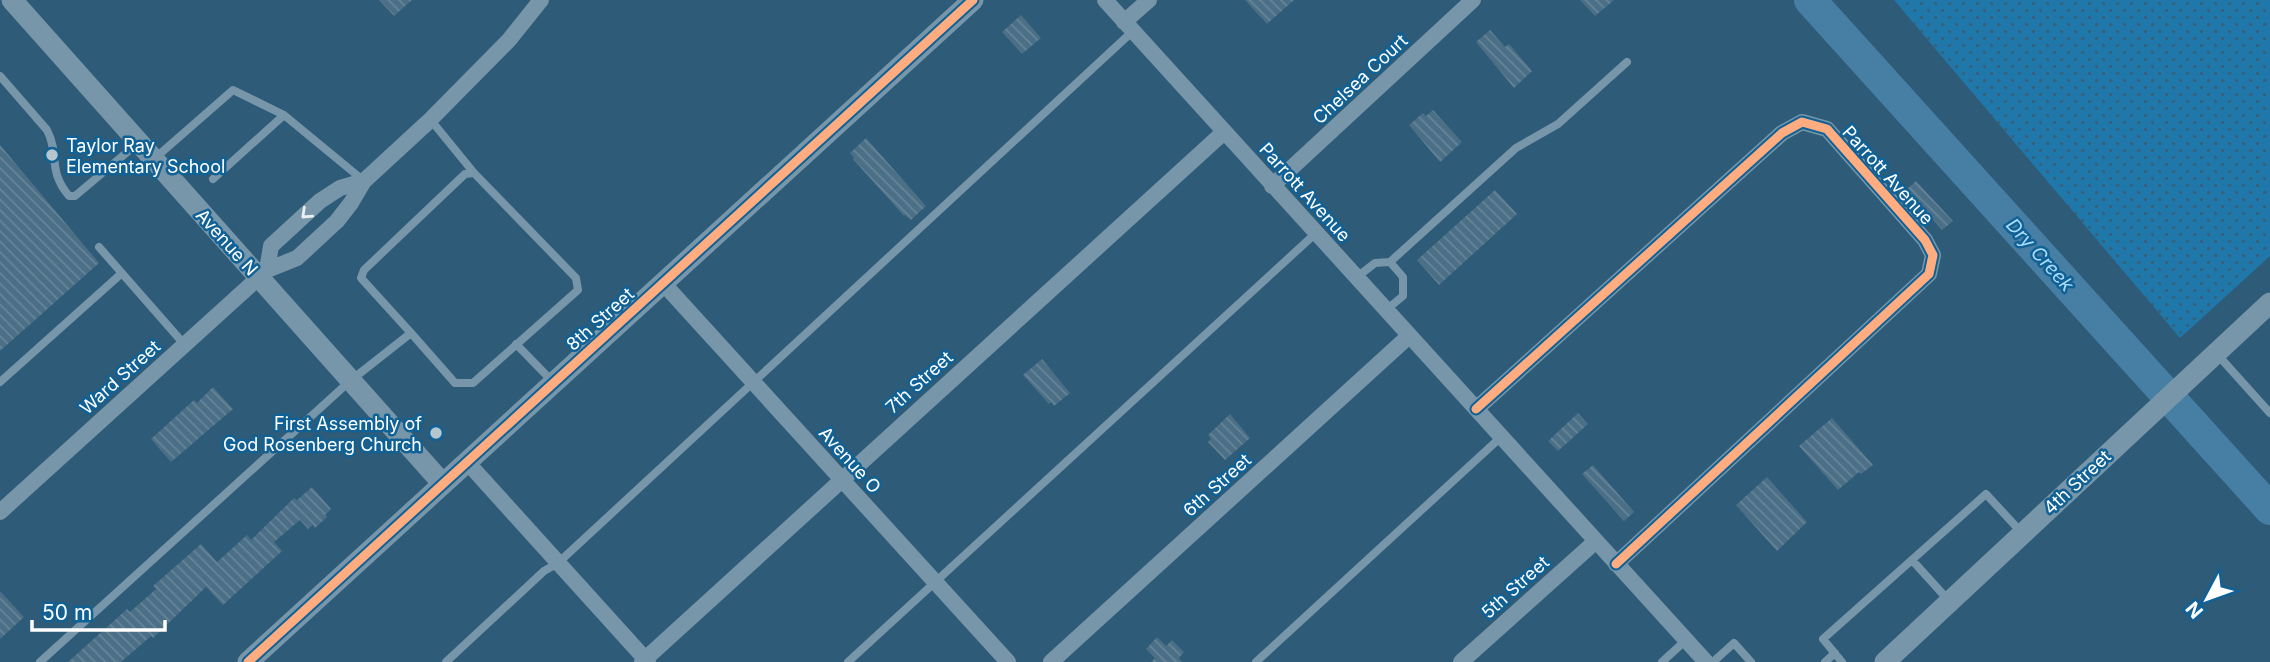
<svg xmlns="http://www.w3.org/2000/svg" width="2270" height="662" viewBox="0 0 2270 662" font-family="Inter,sans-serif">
<defs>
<pattern id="grass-dots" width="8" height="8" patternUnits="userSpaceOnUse" patternTransform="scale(1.75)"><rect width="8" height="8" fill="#2077aa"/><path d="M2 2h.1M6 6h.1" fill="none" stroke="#385f76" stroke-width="1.8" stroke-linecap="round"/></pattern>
<pattern id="building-back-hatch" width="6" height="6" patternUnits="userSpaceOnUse" patternTransform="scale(1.75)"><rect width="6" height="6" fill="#4b6f86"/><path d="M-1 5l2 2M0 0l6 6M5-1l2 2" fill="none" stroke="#668598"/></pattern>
</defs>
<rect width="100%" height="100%" fill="#2e5b77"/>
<path fill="url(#grass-dots)" d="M1894,0H2270V256L2180,338Z"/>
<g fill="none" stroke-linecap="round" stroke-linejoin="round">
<path stroke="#477fa4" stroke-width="32" d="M1810,0L2270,509"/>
</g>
<path fill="url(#building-back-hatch)" d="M379,0H412L394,16Z
M1245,0H1294L1267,24Z
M1580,0H1614L1595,16Z
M1021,15L1041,38L1022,54L1002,32Z
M1490,30L1505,47L1509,44L1532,71L1514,88L1476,42Z
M1433,110L1462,142L1440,162L1409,125L1423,113L1426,116Z
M866,138L926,206L911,220L905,215L904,216L853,159L854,158L850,153Z
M0,145L99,263L0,351Z
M1916,181L1953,221L1942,230L1906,190Z
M1495,190L1517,214L1439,285L1417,260Z
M1042,359L1070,393L1054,406L1051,402L1049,404L1023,375Z
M213,387L233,409L171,462L151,439L194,400L197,403Z
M1578,413L1588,424L1558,451L1548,441Z
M1230,414L1250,438L1225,460L1208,442L1211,439L1208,435Z
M1832,418L1873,465L1861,474L1859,472L1838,490L1799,446Z
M1593,465L1634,512L1624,521L1582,474Z
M1767,477L1807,522L1777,551L1736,505Z
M312,487L331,509L325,515L327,517L315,528L313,525L308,529L300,520L274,542L282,551L223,605L206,587L153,638L151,636L121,662H68L127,609L130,612L156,589L153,586L201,544L217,562L247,535L251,540L294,498L297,500Z
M0,591L24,617L0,639Z
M1157,637L1166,646L1172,640L1184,652L1179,658L1182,662H1151L1155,658L1146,649Z"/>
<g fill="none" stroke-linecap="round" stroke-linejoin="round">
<path stroke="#7796a9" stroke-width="8" d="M0,76L47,130C60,155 47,170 69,196H75L138,143
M430,119L474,173
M154,159L233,90L284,115
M213,179L284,115L364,181
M99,247L184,344
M1390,262L1516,148L1558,124L1627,62
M1357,277L1375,263L1390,262L1403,277V296L1386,310
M516,344L553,382
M2216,353L2270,413
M0,382L122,273
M1912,560L1950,602
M40,662L350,381L411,333L455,383H473L578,290L576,278L474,173L465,174L364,270L361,278L411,333
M446,662L544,571L558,563L1133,31
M848,662L1316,233
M1256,662L1501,437
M1662,662L1686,640
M1713,662L1734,643L1751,662
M1825,662L1835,653
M1842,662L1823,639L1986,494L2022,533"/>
<path stroke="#7796a9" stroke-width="16" d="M1105,0L1706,662
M1124,22L1149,0
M1272,186L1473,0
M267,270L271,246L320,201L340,188L364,181
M663,283L1008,662
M1476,409L1782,133L1802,122L1827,129L1925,240L1933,255L1929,274L1616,564
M467,462L648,662
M0,512L267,270L297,258L337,221L351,203L364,181L428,122L509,40L541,0
M642,662L1224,132
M1051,662L1409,336
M1461,662L1596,541"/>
<path stroke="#7796a9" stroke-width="21" d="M12,0L443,484
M248,662L973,0
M1885,662L2270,303"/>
<defs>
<path id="cycleway" d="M1476,409L1782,133L1802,122L1827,129L1925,240L1933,255L1929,274L1616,564
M248,662L973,0"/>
</defs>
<use href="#cycleway" stroke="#106195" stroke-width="13"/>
<use href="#cycleway" stroke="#ffac80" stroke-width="9"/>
</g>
<defs><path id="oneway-chevron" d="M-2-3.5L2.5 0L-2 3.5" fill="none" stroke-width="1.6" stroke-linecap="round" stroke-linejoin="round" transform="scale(1.75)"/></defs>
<use stroke="#ebeff2" href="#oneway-chevron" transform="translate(306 214) rotate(137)"/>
<g fill="#b6c6cf" stroke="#106195" stroke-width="2.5">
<circle cx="52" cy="155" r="7"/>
<circle cx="436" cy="433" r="7"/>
</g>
<g text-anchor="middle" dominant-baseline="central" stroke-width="5" stroke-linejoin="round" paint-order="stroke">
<g font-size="18" fill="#fff" stroke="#106195">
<text transform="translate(1360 79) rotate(-43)">Chelsea Court</text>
<text transform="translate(1888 175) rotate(48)">Parrott Avenue</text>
<text transform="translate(1305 192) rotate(48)">Parrott Avenue</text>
<text transform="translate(227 242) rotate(48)">Avenue N</text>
<text transform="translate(600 319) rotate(-42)">8th Street</text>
<text transform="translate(120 377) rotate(-42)">Ward Street</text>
<text transform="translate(919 382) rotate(-42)">7th Street</text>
<text transform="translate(850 460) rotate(48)">Avenue O</text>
<text transform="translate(2077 482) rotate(-43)">4th Street</text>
<text transform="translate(1217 485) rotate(-42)">6th Street</text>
<text transform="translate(1515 587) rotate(-42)">5th Street</text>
</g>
<g font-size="18" fill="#fff" stroke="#106195" text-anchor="start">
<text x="66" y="145">Taylor Ray<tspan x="66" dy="21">Elementary School</tspan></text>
<text x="422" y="423" text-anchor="end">First Assembly of<tspan x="422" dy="21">God Rosenberg Church</tspan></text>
</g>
<g font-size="19" font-style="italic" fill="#aaddfb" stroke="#106195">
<text transform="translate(2040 255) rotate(48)">Dry Creek</text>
</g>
</g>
<g transform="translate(2207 599) rotate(229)" stroke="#106195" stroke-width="5" paint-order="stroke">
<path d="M0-5L12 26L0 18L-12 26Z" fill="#ffffff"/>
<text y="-10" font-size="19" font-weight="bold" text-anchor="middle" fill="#ffffff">N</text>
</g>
<path d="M32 620v10h133v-10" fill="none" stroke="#ffffff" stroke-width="3.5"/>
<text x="42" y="620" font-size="21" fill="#ffffff" stroke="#106195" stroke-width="5" paint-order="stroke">50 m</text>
</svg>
